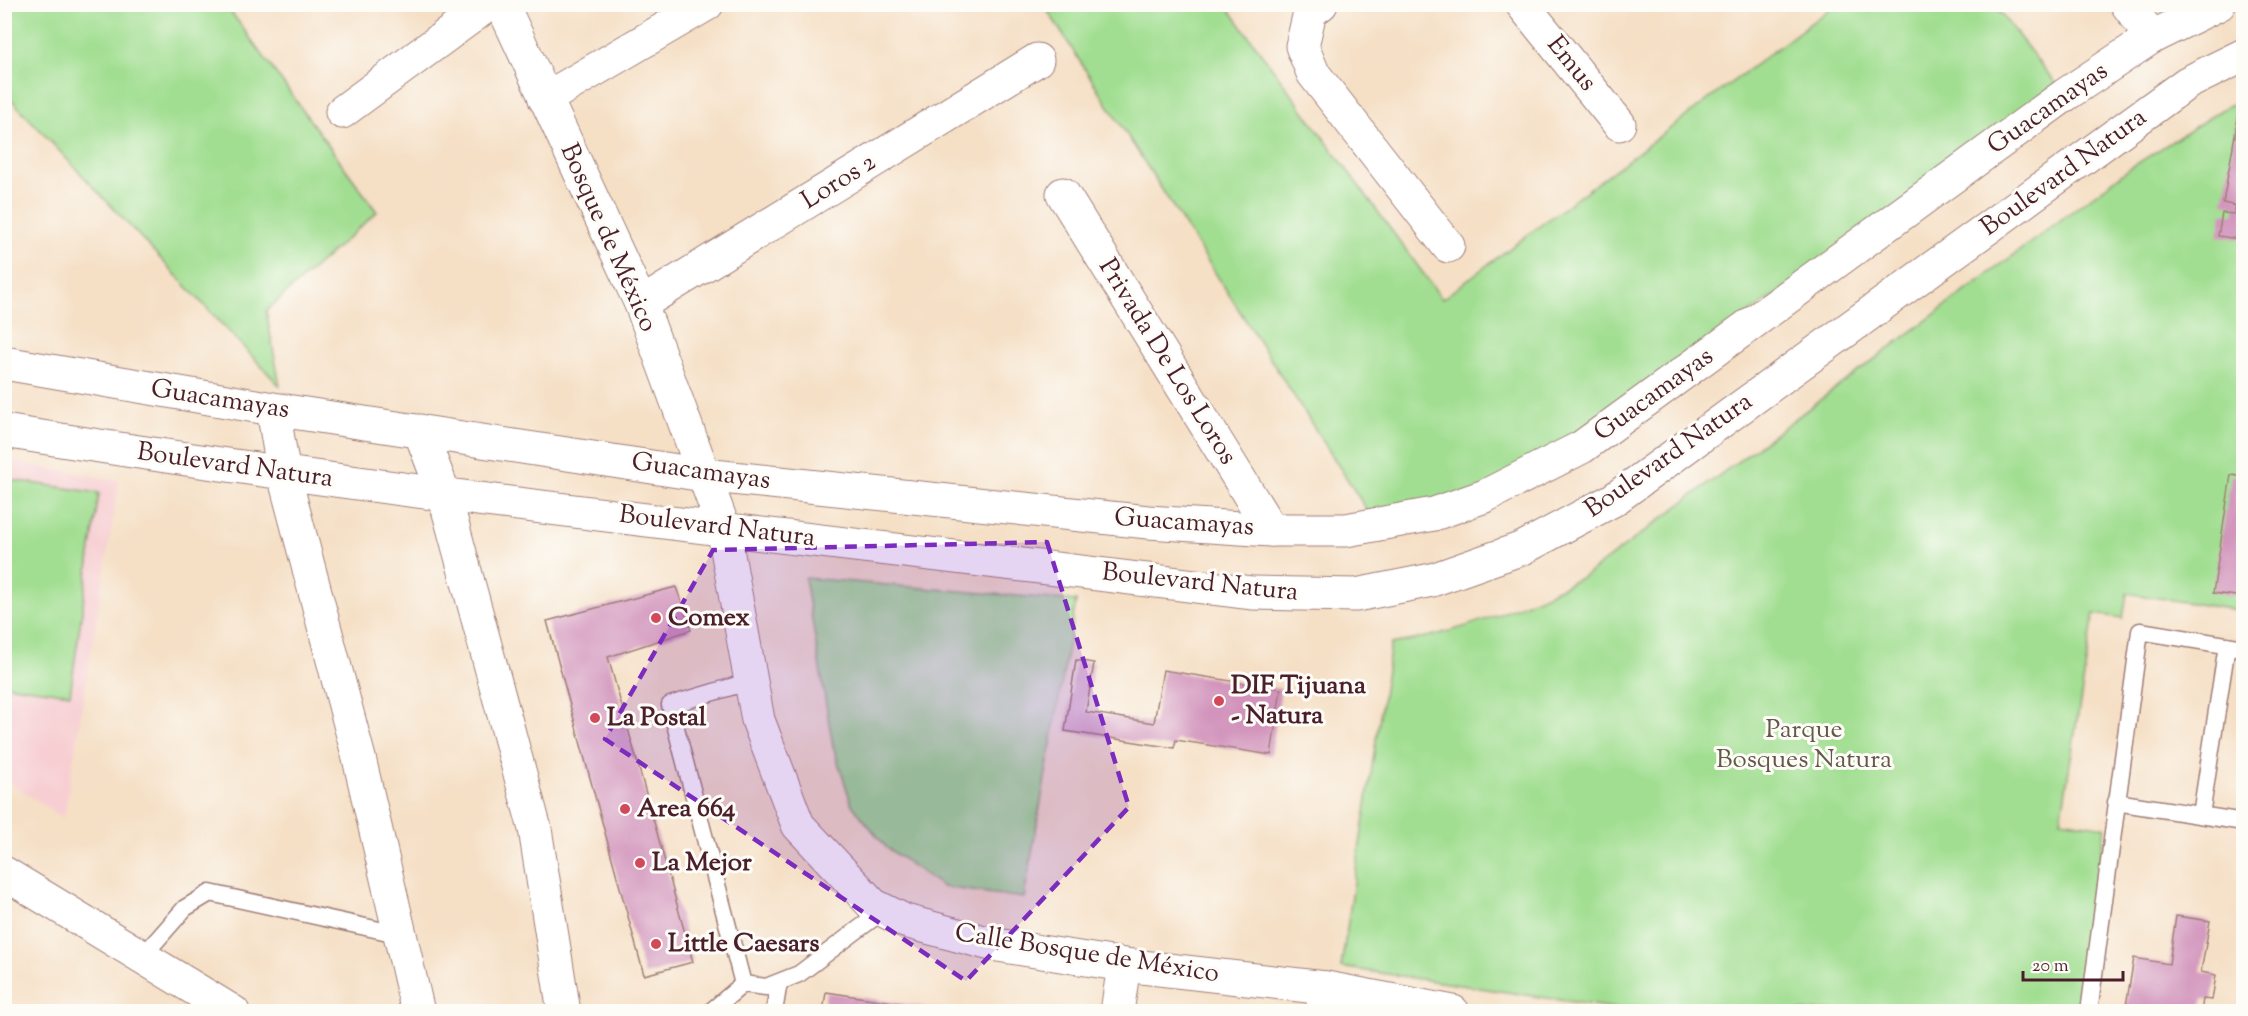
<svg xmlns="http://www.w3.org/2000/svg" width="2248" height="1016" viewBox="0 0 2248 1016" font-family="'Sorts Mill Goudy',serif">
<rect width="100%" height="100%" fill="#fdfcf7"/>
<filter id="ink" filterUnits="userSpaceOnUse"><feTurbulence type="fractalNoise" baseFrequency=".0167" numOctaves="2"/><feDisplacementMap in="SourceGraphic" scale="12" xChannelSelector="R" yChannelSelector="G"/><feConvolveMatrix kernelMatrix="1 2 1 2 8 2 1 2 1" color-interpolation-filters="sRGB"/></filter>
<filter id="wash" filterUnits="userSpaceOnUse"><feTurbulence type="fractalNoise" baseFrequency=".008" numOctaves="4" result="noise"/><feDisplacementMap in="SourceGraphic" scale="24" xChannelSelector="R" yChannelSelector="G"/><feGaussianBlur stdDeviation="1.35" result="paint"/><feColorMatrix in="noise" values="0 0 0 0 0 0 0 0 0 0 0 0 0 0 0 0 0 1.4 0 .05"/><feComposite in="paint" operator="in"/></filter>
<g filter="url(#wash)">
<rect width="100%" height="100%" fill="#f5dfc5"/>
<path fill="#f7cfd3" d="M4,460L119,481L64,818L5,780Z"/>
<path fill="#a1de91" stroke="#767e5e" stroke-width="1.5" d="M5,4L226,5L377,212L266,311L280,386L5,93Z
M1044,5H1226L1442,299L1835,5H1994L2065,95L1485,496L1370,515Z
M2243,100V611L2127,593L2123,618L2094,614L2061,820L2105,827L2079,1011H1633L1341,967L1391,644C1462,633 1520,608 1585,576L2130,168L2226,107Z
M5,479L99,493L70,694L5,685Z
M805,578L1076,601L1024,898L943,887L886,847L852,805L833,746Z"/>
<g id="blocks">
<path fill="#d193bb" d="M2239,112L2244,113V240L2218,236L2222,213L2234,214L2236,206L2223,203Z
M2231,475L2244,477V597L2213,593Z
M676,587L691,630L608,657L693,962L644,975L547,621Z
M1076,660L1094,663L1086,712L1154,723L1163,670L1281,689L1271,755L1176,740L1174,748L1065,731Z
M2176,916L2210,921L2201,972L2216,975L2212,1000L2203,999L2201,1012H2125L2134,958L2169,964Z
M826,992L945,1010V1012H823Z"/>
</g>
</g>
<g filter="url(#ink)">
<use href="#blocks" fill-opacity="0" stroke="#a07f78" stroke-width="1.5"/>
<g fill="none" stroke-linecap="round" stroke-linejoin="round">
<defs>
<path id="lane" d="M751,681L670,705L743,984L766,987L799,974L884,910
M2116,802L2244,822
M2201,815L2227,645
M142,957L185,908L210,893L402,935
M710,1012L743,984
M774,1012L779,982
M2089,1012L2140,631L2244,648"/>
<path id="street" d="M1321,4L1310,12L1302,46L1313,73L1448,246
M1522,4L1619,124
M2127,4L2152,37
M545,99L707,4
M342,112L489,4
M1063,194L1271,530
M641,304L1037,60
M1117,1012L1124,965
M1322,1012L1326,988"/>
<path id="secondary" d="M502,4L641,304L704,475L723,527L758,720L798,825L873,905L905,921L991,944L1124,965L1326,988L1453,1012
M4,363L273,409L704,475L1148,522L1271,530H1346L1434,514L1485,496L1582,447L2065,95L2152,37L2219,4
M273,409L284,475L359,758L418,1012
M4,431C418,498 836,541 1252,593L1356,595L1432,580L1523,548L1613,500L2187,83L2244,55
M420,431L444,494L535,829L564,1012
M4,873L233,1012"/>
</defs>
<use href="#lane" stroke="#a07f78" stroke-width="19"/>
<use href="#street" stroke="#a07f78" stroke-width="35"/>
<use href="#secondary" stroke="#a07f78" stroke-width="35"/>
<use href="#lane" stroke="#fff" stroke-width="16"/>
<use href="#street" stroke="#fff" stroke-width="33"/>
<use href="#secondary" stroke="#fff" stroke-width="33"/>
</g>
</g>
<path fill="#7b2cbf" fill-opacity="0.2" stroke="#7b2cbf" stroke-width="4.5" stroke-dasharray="12 8" stroke-linejoin="round" d="M1047,542L1129,807L966,981L605,739L713,550Z"/>
<g fill="#d1495b" stroke="#fdfcf7" stroke-width="2">
<circle cx="656" cy="618" r="6"/>
<circle cx="1219" cy="701" r="6"/>
<circle cx="595" cy="718" r="6"/>
<circle cx="625" cy="809" r="6"/>
<circle cx="640" cy="863" r="6"/>
<circle cx="656" cy="944" r="6"/>
</g>
<g text-anchor="middle" dominant-baseline="central" stroke-width="6" stroke-linejoin="round" paint-order="stroke">
<g font-size="26" fill="#4a1f2b" stroke="#fdfcf7">
<text transform="translate(1571 64) rotate(51)">Emus</text>
<text transform="translate(2048 109) rotate(-35)">Guacamayas</text>
<text transform="translate(2064 173) rotate(-36)">Boulevard Natura</text>
<text transform="translate(839 182) rotate(-32)">Loros 2</text>
<text transform="translate(608 238) rotate(66)">Bosque de México</text>
<text transform="translate(1167 362) rotate(58)">Privada De Los Loros</text>
<text transform="translate(1654 395) rotate(-36)">Guacamayas</text>
<text transform="translate(220 400) rotate(9)">Guacamayas</text>
<text transform="translate(1669 456) rotate(-35)">Boulevard Natura</text>
<text transform="translate(235 466) rotate(8)">Boulevard Natura</text>
<text transform="translate(701 472) rotate(8)">Guacamayas</text>
<text transform="translate(1184 523) rotate(4)">Guacamayas</text>
<text transform="translate(717 527) rotate(7)">Boulevard Natura</text>
<text transform="translate(1200 583) rotate(6)">Boulevard Natura</text>
<text transform="translate(1087 954) rotate(9)">Calle Bosque de México</text>
</g>
<g font-size="26" font-weight="bold" fill="#4a1f2b" stroke="#fdfcf7" text-anchor="start">
<text x="668" y="618">Comex</text>
<text x="1231" y="686">DIF Tijuana<tspan x="1231" dy="30">- Natura</tspan></text>
<text x="607" y="718">La Postal</text>
<text x="637" y="809">Area 664</text>
<text x="652" y="863">La Mejor</text>
<text x="668" y="944">Little Caesars</text>
</g>
<g font-size="26" fill="#64584a" stroke="#fdfcf7">
<text x="1804" y="730">Parque<tspan x="1804" dy="30">Bosques Natura</tspan></text>
</g>
</g>
<rect width="2248" height="1016" fill="none" stroke="#fdfcf7" stroke-width="24"/>
<path d="M2023 971v9h100v-9" fill="none" stroke="#4a1f2b" stroke-width="3"/>
<text x="2032" y="971" font-size="18" fill="#4a1f2b" stroke="#fdfcf7" stroke-width="4.5" paint-order="stroke">20 m</text>
</svg>
